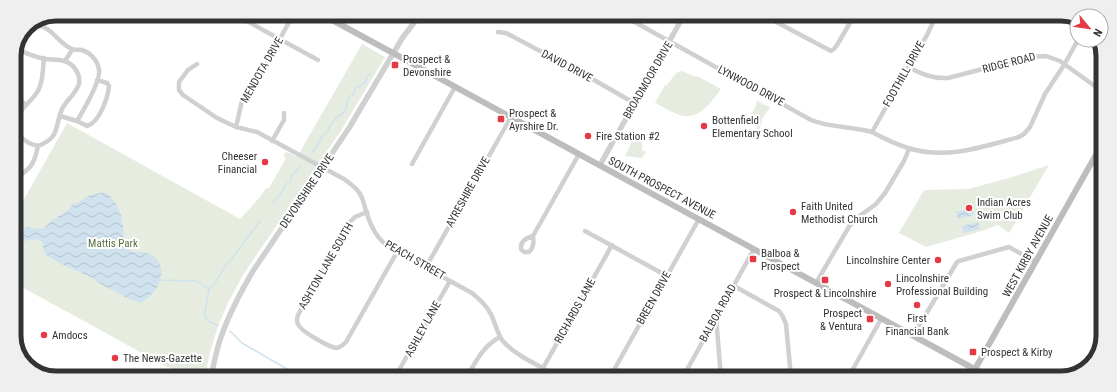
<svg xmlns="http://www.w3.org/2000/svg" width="1117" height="392" viewBox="0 0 1117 392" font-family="'Roboto Condensed',sans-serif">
<defs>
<pattern id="water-waves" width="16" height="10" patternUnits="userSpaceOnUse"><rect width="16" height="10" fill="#cfe2ee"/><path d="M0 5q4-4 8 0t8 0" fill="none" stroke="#b2c2cd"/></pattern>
</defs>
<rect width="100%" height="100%" fill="#fff"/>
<path fill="#e6ecdf" d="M362,44L385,57L342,129L243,275L228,303L218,326L210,352L205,376H195L165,366L86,322L14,283V217L67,123L240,219L260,197L265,189L269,188L286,158L283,156L285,153L287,152L297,157Z
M682,71L696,77L697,76L721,89C713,100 701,118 684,116C676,115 663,107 655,103L665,85H667L676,73Z
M757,101C760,101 764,106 769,106L770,108L763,117L759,131L757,129L756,125H752L751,122L749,121L748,119L755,108Z
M637,134L639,135C641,140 643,144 642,150L646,152L642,158L625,156L635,135Z
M1049,165L1009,233L998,225L984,230L982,231L926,247L899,233L924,190L968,189L1009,178Z"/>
<path fill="url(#water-waves)" d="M104,192C117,199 121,212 123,226C124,233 123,241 127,247C130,253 135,251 141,252C156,253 165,266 160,280C157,291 149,298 140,303L131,300L102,285L91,277L63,265L45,254L42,242L35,239L18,242L14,247V239L24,227H29L34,229L44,228L51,221L68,210L72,205L81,201L88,196Z
M972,208L974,215L958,219L956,212Z
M978,222L980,229L964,233L962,226Z"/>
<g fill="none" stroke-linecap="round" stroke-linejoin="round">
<path stroke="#cfe2ee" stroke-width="1.5" d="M312,151L315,149L321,139V137L328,131L329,127L337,117L342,114L347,108L346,106L349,97L353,95L355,89L366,82L367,76L370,74
M313,152L315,149
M273,203L285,187V185L291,181V177L300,166
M160,280L196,281C201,283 204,287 209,289
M218,326L208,321L205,316V311L209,289L215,283L225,266L238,251L242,245L260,221
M230,331L242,343L299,376"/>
<path stroke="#d0d0d0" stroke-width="4.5" d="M234,14L318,60
M622,15L811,120C831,128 851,126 872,132C883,138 895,144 908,148C946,160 982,147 1019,137L1024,134L1030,127L1045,94L1064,65L1078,40
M765,16L831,51L834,49L837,45L854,16
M26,28C49,19 53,39 70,48C74,51 78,49 82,50C91,53 98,61 99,70C101,81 83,111 77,121
M498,32L506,33L589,77L634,103
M16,48C24,53 36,57 45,59C51,60 58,59 64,61C73,63 81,74 79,84C77,92 66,101 62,109C54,127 61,137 38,146C23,143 8,128 19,113C26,104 34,99 39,89C43,80 43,68 44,58
M65,61L72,50
M197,64L188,70L179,82V90L183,95L217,118L236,127L257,132L344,179C349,183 354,186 358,191C363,197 364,204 366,211C371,227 377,240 392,249L472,293C478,298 485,304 489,311C495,320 496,331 502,340C515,356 542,367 560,377
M908,67C922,74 933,79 948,78L1029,57L1046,56L1060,61L1103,92
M14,87C17,90 16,93 14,96
M15,96L26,105
M60,116L77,121L87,126C99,123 108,98 109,86L107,83L97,80
M236,127L242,101L248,90L264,68L293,15
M872,132L927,35L936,16
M272,141L284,120V113
M412,164L455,87
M14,179C31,169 34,165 38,146
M367,212L355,217L350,222L298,315C297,318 296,321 298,324C300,331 329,347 336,348C340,348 343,345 346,342L397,252
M585,231L667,276
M533,236L579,154
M533,236C534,242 534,248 529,252H524L521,249C520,241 526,238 533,236Z
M426,267L511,117
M816,283L850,225L861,215L876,204L885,193L904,161L909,149
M734,286L779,311L782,315L786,324L791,377
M716,317L721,377
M913,336L957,262L959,261L1009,247L1036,262
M395,377L450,281
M467,377C476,361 483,346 500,337
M538,377L612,245
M610,377L699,219
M683,377L754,249
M848,378L881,319"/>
<path stroke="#d0d0d0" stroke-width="5.5" d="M600,165L684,15
M211,376C214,364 216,352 220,340C228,316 240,293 253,271L349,128L403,37L420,15"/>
<path stroke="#bdbdbd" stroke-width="6" d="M323,15L991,378
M970,378L1102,144"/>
</g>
<g fill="#e63946" stroke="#fff" stroke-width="1.5">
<rect x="391" y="61" width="8" height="8" rx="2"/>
<rect x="497" y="115" width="8" height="8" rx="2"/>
<circle cx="704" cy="126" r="4"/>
<circle cx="588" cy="136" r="4"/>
<circle cx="265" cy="162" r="4"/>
<circle cx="969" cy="208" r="4"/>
<circle cx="793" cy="212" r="4"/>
<rect x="749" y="255" width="8" height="8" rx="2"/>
<circle cx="938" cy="260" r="4"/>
<rect x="821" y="276" width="8" height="8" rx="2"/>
<circle cx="888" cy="284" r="4"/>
<circle cx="917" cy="305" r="4"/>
<rect x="866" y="315" width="8" height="8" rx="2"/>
<circle cx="44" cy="335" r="4"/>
<rect x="969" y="348" width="8" height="8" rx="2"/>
<circle cx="115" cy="358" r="4"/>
</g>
<g text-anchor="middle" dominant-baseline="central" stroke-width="4" stroke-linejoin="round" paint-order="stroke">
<g font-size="11" fill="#333" stroke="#fff" text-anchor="start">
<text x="403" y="59">Prospect &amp;<tspan x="403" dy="13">Devonshire</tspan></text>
<text x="509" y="113">Prospect &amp;<tspan x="509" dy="13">Ayrshire Dr.</tspan></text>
<text x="712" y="120">Bottenfield<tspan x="712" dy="13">Elementary School</tspan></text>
<text x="596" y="136">Fire Station #2</text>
<text x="257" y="156" text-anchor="end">Cheeser<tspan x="257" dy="13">Financial</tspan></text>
<text x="977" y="202">Indian Acres<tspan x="977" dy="13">Swim Club</tspan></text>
<text x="801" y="206">Faith United<tspan x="801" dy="13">Methodist Church</tspan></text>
<text x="761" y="253">Balboa &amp;<tspan x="761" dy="13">Prospect</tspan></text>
<text x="930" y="260" text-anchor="end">Lincolnshire Center</text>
<text x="896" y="278">Lincolnshire<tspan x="896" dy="13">Professional Building</tspan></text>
<text x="825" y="293" text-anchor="middle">Prospect &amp; Lincolnshire</text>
<text x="862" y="313" text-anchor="end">Prospect<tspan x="862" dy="13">&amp; Ventura</tspan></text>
<text x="917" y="318" text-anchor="middle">First<tspan x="917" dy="13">Financial Bank</tspan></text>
<text x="52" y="335">Amdocs</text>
<text x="981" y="352">Prospect &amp; Kirby</text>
<text x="123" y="358">The News-Gazette</text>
</g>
<g font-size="11" fill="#333" stroke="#fff">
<text transform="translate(1009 63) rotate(-14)">RIDGE ROAD</text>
<text transform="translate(567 66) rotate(28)">DAVID DRIVE</text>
<text transform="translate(262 70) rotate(-60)">MENDOTA DRIVE</text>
<text transform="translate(904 74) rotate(-61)">FOOTHILL DRIVE</text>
<text transform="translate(648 80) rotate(-60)">BROADMOOR DRIVE</text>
<text transform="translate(751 86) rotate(28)">LYNWOOD DRIVE</text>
<text transform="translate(662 188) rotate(28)">SOUTH PROSPECT AVENUE</text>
<text transform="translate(307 191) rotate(-56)">DEVONSHIRE DRIVE</text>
<text transform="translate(468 192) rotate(-61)">AYRESHIRE DRIVE</text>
<text transform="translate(1028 256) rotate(-61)">WEST KIRBY AVENUE</text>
<text transform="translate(415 260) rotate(30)">PEACH STREET</text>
<text transform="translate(326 266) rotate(-60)">ASHTON LANE SOUTH</text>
<text transform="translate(654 298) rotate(-61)">BREEN DRIVE</text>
<text transform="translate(575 311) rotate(-61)">RICHARDS LANE</text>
<text transform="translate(718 313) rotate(-61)">BALBOA ROAD</text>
<text transform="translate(423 329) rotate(-61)">ASHLEY LANE</text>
</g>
<g font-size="11" fill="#56703f" stroke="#fff">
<text x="113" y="243">Mattis Park</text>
</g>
</g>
<path d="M0 0H1117V392H0ZM56 21H1061A35 35 0 0 1 1096 56V336A35 35 0 0 1 1061 371H56A35 35 0 0 1 21 336V56A35 35 0 0 1 56 21Z" fill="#efefef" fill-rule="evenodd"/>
<path fill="none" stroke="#333" stroke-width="5" d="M56 21H1061A35 35 0 0 1 1096 56V336A35 35 0 0 1 1061 371H56A35 35 0 0 1 21 336V56A35 35 0 0 1 56 21Z"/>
<g transform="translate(1089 28) rotate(119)"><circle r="19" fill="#ffffff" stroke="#adadad"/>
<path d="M0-3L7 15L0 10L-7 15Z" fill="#e63946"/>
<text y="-6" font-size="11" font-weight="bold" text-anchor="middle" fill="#333333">N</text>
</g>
</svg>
